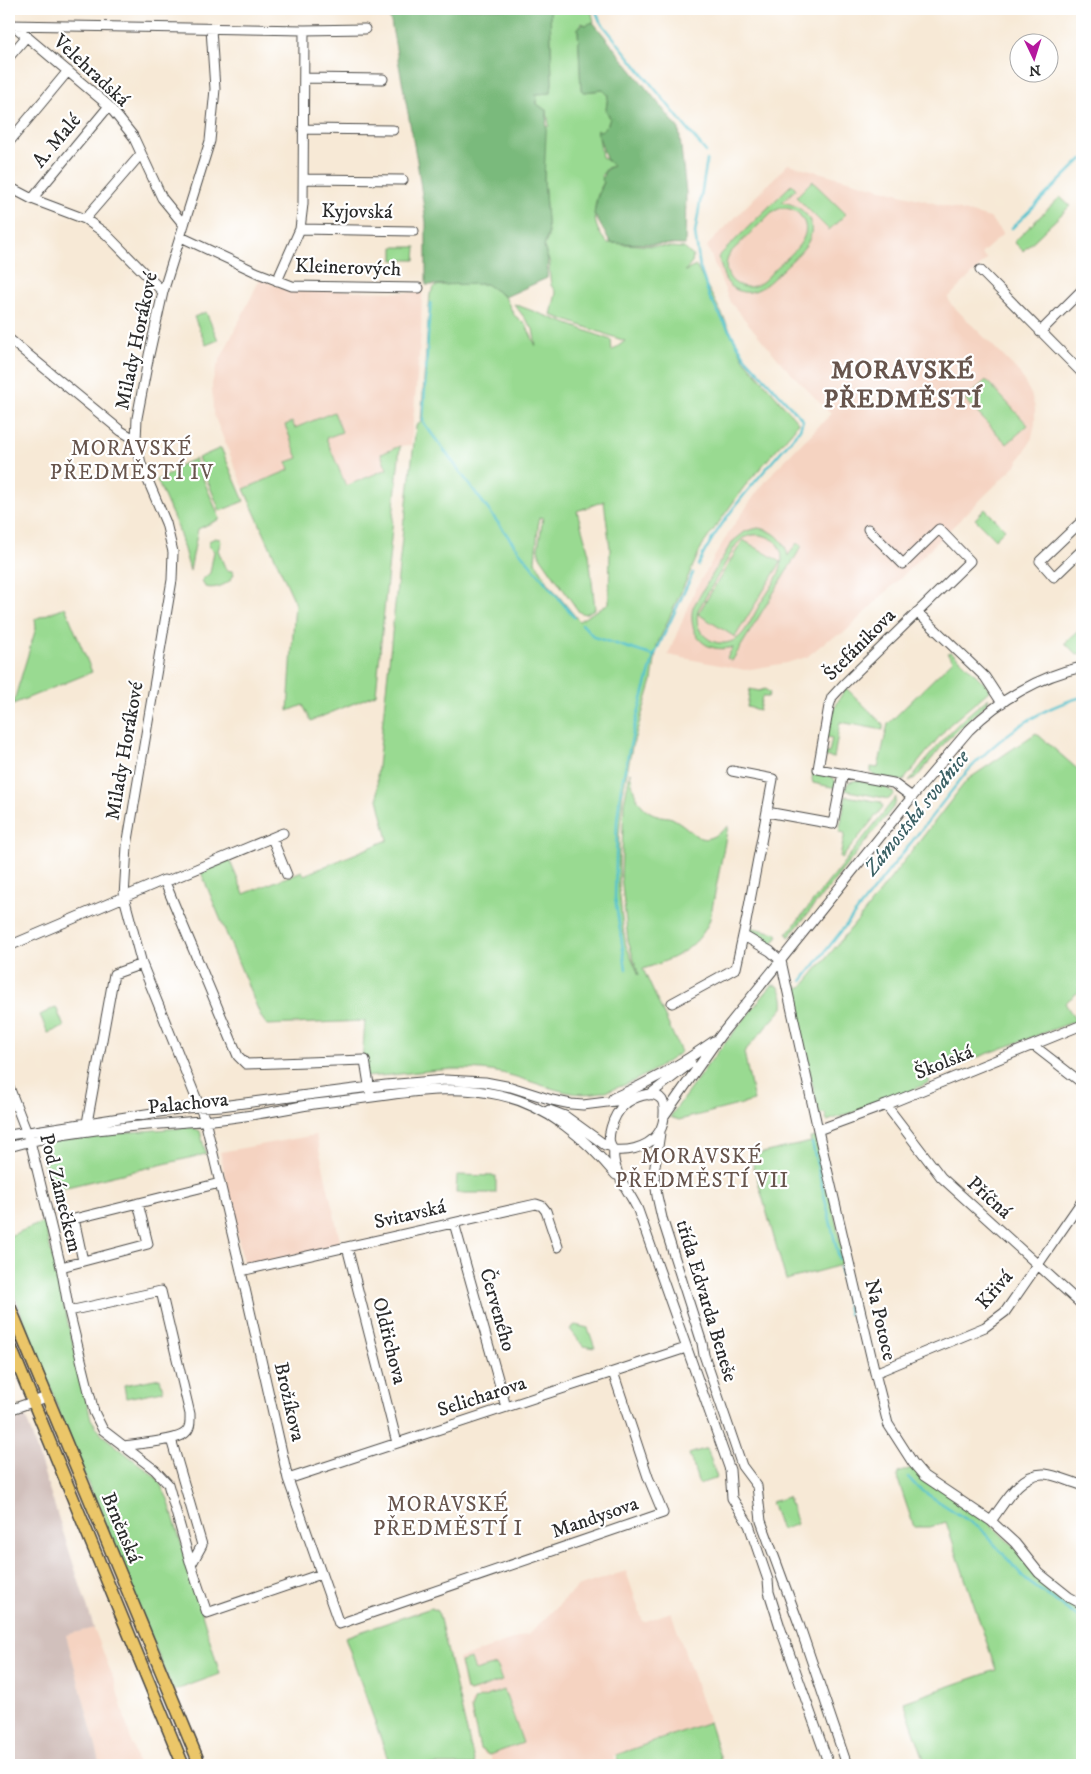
<svg xmlns="http://www.w3.org/2000/svg" width="1091" height="1774" viewBox="0 0 1091 1774" font-family="'IM FELL DW Pica',serif">
<rect width="100%" height="100%" fill="#fff"/>
<filter id="ink" filterUnits="userSpaceOnUse"><feTurbulence type="fractalNoise" baseFrequency=".02" numOctaves="2"/><feDisplacementMap in="SourceGraphic" scale="10" xChannelSelector="R" yChannelSelector="G"/><feConvolveMatrix kernelMatrix="1 2 1 2 8 2 1 2 1" color-interpolation-filters="sRGB"/></filter>
<filter id="wash" filterUnits="userSpaceOnUse"><feTurbulence type="fractalNoise" baseFrequency=".0096" numOctaves="4" result="noise"/><feDisplacementMap in="SourceGraphic" scale="20" xChannelSelector="R" yChannelSelector="G"/><feGaussianBlur stdDeviation="1.12" result="paint"/><feColorMatrix in="noise" values="0 0 0 0 0 0 0 0 0 0 0 0 0 0 0 0 0 1.4 0 .05"/><feComposite in="paint" operator="in"/></filter>
<g filter="url(#wash)">
<rect width="100%" height="100%" fill="#f7e9d6"/>
<path fill="#f5d3c1" d="M788,164L990,218L1003,234L981,254L987,259L948,298L951,304L1019,372L1031,394L1035,408V424L1031,441L1016,465L845,632L826,641L807,657L786,663L745,670L668,655L695,590L729,532L757,492L774,471L831,414L784,366L730,302L707,246Z
M260,279L278,286L295,289L422,293L421,332L411,445L400,446L387,469L346,486L326,438L342,432L334,412L290,469L244,489L213,413L212,384L216,368Z
M316,1135L341,1245L247,1266L243,1262L220,1152Z
M626,1571L643,1622L671,1612L709,1722L613,1756L616,1765H487L492,1762L490,1756L484,1754L480,1750L470,1709L471,1703L477,1698L475,1692L470,1693L465,1690L458,1659L529,1634L577,1587Z
M94,1628L115,1683L138,1765H101L66,1635Z"/>
<path fill="#d1c0bc" d="M26,1417L94,1628L66,1635L101,1765H9V1423Z"/>
<path fill="#99da91" stroke="#62825e" fill-rule="evenodd" d="M550,9H591L594,22L586,25L582,23L578,29L581,89L584,92L603,90L608,95L606,110L610,118L608,124L601,131L598,130L602,157L612,164L613,166L607,168L601,176L604,182C592,201 590,228 608,243L684,248L693,256L692,263L685,271L696,266L723,316L744,359L798,422L794,429L744,487L702,546L657,645L652,681L632,747L623,792L619,837V889L623,927L626,945L639,975L628,941L621,876L624,803L630,772C633,790 637,809 657,815C662,817 667,816 672,818C699,832 697,852 728,826L710,919C699,949 671,960 643,969L681,1052C649,1075 607,1101 566,1092C538,1086 511,1072 482,1070C441,1066 402,1076 361,1077L365,1021L267,1025L261,1017L200,870L229,859L244,894L302,871L304,875L388,840L378,799L377,776L404,519H405L416,426L421,422L430,294L435,286L453,284H486L505,297L514,315L526,325L536,346L533,329L514,304L611,340L612,351L625,341L551,315L556,293L551,285L549,270L550,264L544,247L548,237L544,179L545,128L549,126L547,111L537,104L536,94L551,93L552,83ZM604,501L610,548L609,603L579,621L549,584L535,561L539,518L543,517L538,549L540,556L579,612L585,614L595,609L589,554L577,511Z
M812,181L846,214L829,230L796,197Z
M792,184L796,189L782,202C802,205 819,221 808,242C802,252 792,260 784,268C774,277 764,290 750,292C744,293 737,291 732,287C721,279 723,267 718,257ZM781,208C789,208 797,210 801,217C816,236 790,255 777,267C771,273 763,284 754,286C745,289 735,285 730,278C724,269 726,261 730,253L772,212Z
M1060,197L1070,206L1023,251L1014,242Z
M393,247H416L415,260H393Z
M206,312L218,340L206,345L194,317Z
M986,380L1028,425L1007,444L965,400Z
M334,412L342,432L326,438L346,486L387,469L381,454L400,446L376,694L311,721L303,705L288,711L295,602L244,489L289,470L287,462L298,458L285,425L292,422L295,428Z
M221,448L244,501L220,511L198,458Z
M195,459L220,519L198,529L190,571L178,528L157,480L177,471L176,467Z
M985,509L1005,529L995,539L975,519Z
M758,528C774,530 785,540 788,556L797,543L802,546L732,661L727,658L733,647C705,655 687,634 693,607L732,542L746,531ZM753,535C762,534 771,537 777,544C792,564 769,589 759,606C753,616 747,631 738,638C728,645 715,645 706,637C697,630 696,620 698,610L736,545L743,538Z
M215,538L220,539L221,542L218,550L226,570L232,571L234,574C231,584 215,590 205,587L202,580L210,573L214,551L209,546V541Z
M743,540L781,562L735,637L698,614Z
M65,607L92,672L13,704L36,628L35,619Z
M1082,631V653L1077,655L1065,643L1077,632Z
M951,652L960,659L988,687L989,691L949,725L903,781L874,776L871,772V767L878,768L888,724L953,660L947,653Z
M846,688L883,724V730L840,722L834,758L823,756L824,753H829L832,738L826,737C831,719 835,703 846,688Z
M750,689L759,691L765,689L770,693L768,697H762L759,710L747,707Z
M989,698L987,703L948,739L917,777L909,781C933,751 957,720 989,698Z
M1036,733L1082,773V989L1065,1003L1076,1021L927,1076L930,1082L891,1100L827,1121L825,1113L819,1114L789,979L799,988L803,986L863,914L967,780Z
M813,772L833,777L836,782V788L813,783L812,779Z
M857,780L884,786L894,793L889,799L844,790L849,782Z
M846,796L881,802L883,807L842,858L840,857L845,833L839,832Z
M896,797L895,805L789,937L787,934Z
M749,927L776,933L778,936L771,946L751,934Z
M775,985L778,986C783,993 784,1000 783,1008L744,1052L754,1101L679,1120L670,1117L709,1063L771,986Z
M56,1007L64,1027L48,1033L40,1015Z
M192,1127L200,1131L206,1154L50,1191L40,1149L43,1143L96,1135Z
M818,1137L845,1264L786,1280L751,1157L753,1155L811,1142L810,1138Z
M457,1175L496,1176V1193H456Z
M44,1222L91,1419L102,1435L157,1478L168,1499L220,1674L173,1691L61,1418L50,1385L26,1328L9,1278V1236Z
M575,1325L588,1328L595,1348L583,1346L570,1329Z
M160,1378L163,1391L126,1398L124,1385Z
M707,1448L717,1478L699,1484L689,1454Z
M914,1467L987,1521L1073,1604L1082,1609V1765H937L936,1763L926,1765L904,1702L996,1670L946,1522L930,1527H914L897,1477L898,1473Z
M788,1497L797,1524L781,1530L771,1502Z
M431,1608L438,1611L475,1765H390L345,1637Z
M471,1659L475,1671L496,1665L502,1681L470,1692L466,1690L460,1662Z
M504,1690L523,1743L489,1755L480,1749L471,1709L475,1700Z
M709,1722L721,1760L709,1765H620L616,1755Z"/>
<path fill="#7aba7b" stroke="#527253" d="M386,9H550L552,83L551,93L536,94L537,104L547,111L544,179L548,234L544,247L548,260L547,278L505,297L486,284L426,285V222L417,161L391,22Z
M593,22L679,129L686,193L685,245L611,243L594,214L597,198L604,182L602,180C604,172 605,169 613,166L606,159L598,134L597,130L601,131L608,124L610,118L606,110L608,95L603,90L584,92L581,90L578,28L583,24L586,25Z"/>
<g fill="none" stroke-linecap="round" stroke-linejoin="round">
<path stroke="#55c2cd" stroke-width="2.5" d="M595,9L600,21L706,152
M1012,228L1082,159
M431,303L429,318L423,422L516,547L574,617
M698,565C722,514 765,472 800,429L803,420L745,357L710,298L700,268L695,233L707,160
M582,624L594,637L654,656
M626,969L615,898L617,822L621,788L634,728L654,656L693,573
M802,981L965,774C997,739 1036,709 1082,697
M812,1143L839,1259
M840,1268L849,1314
M908,1477L918,1488L981,1529L1027,1581L1082,1620"/>
</g>
</g>
<g filter="url(#ink)">
<g fill="none" stroke-linecap="round" stroke-linejoin="round">
<defs>
<path id="minor" d="M9,25L304,30L303,204L300,229L277,281
M13,25L109,106L133,136L162,198L184,225
M211,29L215,89L210,141L163,292L149,355L137,418L136,440L141,464L166,523L173,552L172,580L127,846L124,897L142,964L205,1120L241,1271L288,1479L339,1624L663,1513L648,1477L613,1372
M304,30L365,29
M9,57L27,36
M304,78L383,79
M303,129L393,130
M9,142L68,71
M304,179L403,180
M9,187L32,199L85,219L106,234L163,292
M32,199L109,106
M85,219L141,154
M300,229L414,231
M181,237L258,273L292,286L419,288
M980,270L1082,373
M1040,332L1082,290
M9,339L121,431L136,440
M1082,521L1040,561L1054,577L1082,550
M868,529L903,564L939,529L970,561L844,684L832,697L829,706L818,769L893,783L912,797
M917,612L985,677L1002,703
M767,812L833,824L843,773
M272,838L287,875
M165,882L283,833
M744,936L770,951L781,961
M9,946L164,880L238,1056L246,1064L365,1060L370,1091
M781,961L820,1139L875,1373L888,1424L913,1463L924,1476L991,1521L1015,1543L1039,1573L1069,1597L1082,1604
M672,1003L736,968L746,922L773,779L732,771
M1033,1045L1082,1083
M9,1087L30,1141L61,1267L69,1311L94,1412L103,1430L155,1470L168,1484L191,1565L207,1613L321,1574
M649,1095L691,1063
M613,1098C649,1083 682,1064 714,1041
M886,1105L941,1177L1082,1305
M549,1110L565,1116L605,1145L610,1146
M664,1116L720,1036L912,797L969,730C999,700 1040,676 1082,667
M87,1123L114,974L142,964
M818,1130L886,1105L1082,1025
M660,1133L654,1173L657,1196L662,1218L702,1343L704,1355L742,1466L757,1486L761,1521L799,1624L847,1765
M9,1135L185,1108L221,1106L386,1085L445,1080L485,1082L511,1087L552,1100L571,1104L583,1105L631,1099
M9,1147C78,1127 151,1126 222,1119C251,1116 280,1110 308,1105C335,1101 361,1099 387,1095C425,1090 462,1086 500,1095C548,1106 585,1138 616,1175
M614,1150C637,1152 663,1142 664,1115C664,1110 665,1105 662,1100C653,1088 632,1098 624,1105C614,1114 603,1141 614,1150C611,1172 630,1192 638,1210L730,1470L732,1498L749,1525L768,1580L769,1592L780,1627L829,1765
M454,1223L506,1407
M347,1247L397,1443
M83,1261L74,1219L220,1183
M61,1267L148,1244L138,1203
M241,1271L536,1204L542,1206L546,1211L558,1247
M69,1311L161,1291L190,1414C190,1421 191,1428 185,1433C177,1441 136,1444 123,1446
M875,1373L985,1327L1005,1312L1082,1201
M9,1410L47,1397
M171,1439L202,1545L191,1565
M288,1479L686,1348
M991,1521C1004,1504 1020,1472 1045,1474C1057,1475 1070,1482 1082,1485"/>
<path id="major" d="M9,1305L200,1765
M9,1343L183,1765"/>
</defs>
<use href="#minor" stroke="#4a4845" stroke-width="11"/>
<use href="#major" stroke="#4a4845" stroke-width="14"/>
<use href="#minor" stroke="#fff" stroke-width="9"/>
<use href="#major" stroke="#ebc669" stroke-width="11"/>
</g>
</g>
<g text-anchor="middle" dominant-baseline="central" stroke-width="4.5" stroke-linejoin="round" paint-order="stroke">
<g font-size="20" fill="#2b2b2b" stroke="#fff">
<text transform="translate(91 71) rotate(43)">Velehradská</text>
<text transform="translate(57 141) rotate(-50)">A. Malé</text>
<text transform="translate(357 212) rotate(1)">Kyjovská</text>
<text transform="translate(348 268) rotate(2)">Kleinerových</text>
<text transform="translate(137 341) rotate(-78)">Milady Horákové</text>
<text transform="translate(860 645) rotate(-45)">Štefánikova</text>
<text transform="translate(125 751) rotate(-80)">Milady Horákové</text>
<text transform="translate(944 1063) rotate(-22)">Školská</text>
<text transform="translate(188 1104) rotate(-6)">Palachova</text>
<text transform="translate(60 1193) rotate(76)">Pod Zámečkem</text>
<text transform="translate(989 1198) rotate(42)">Příčná</text>
<text transform="translate(410 1215) rotate(-13)">Svitavská</text>
<text transform="translate(995 1290) rotate(-49)">Křivá</text>
<text transform="translate(706 1301) rotate(73)">třída Edvarda Beneše</text>
<text transform="translate(497 1310) rotate(74)">Červeného</text>
<text transform="translate(880 1320) rotate(77)">Na Potoce</text>
<text transform="translate(389 1341) rotate(76)">Oldřichova</text>
<text transform="translate(482 1397) rotate(-18)">Selicharova</text>
<text transform="translate(289 1402) rotate(77)">Brožíkova</text>
<text transform="translate(595 1518) rotate(-19)">Mandysova</text>
<text transform="translate(121 1528) rotate(67)">Brněnská</text>
</g>
<g font-size="21" letter-spacing="1" fill="#67554d" stroke="#fff">
<text x="132" y="449">MORAVSKÉ<tspan x="132" dy="24">PŘEDMĚSTÍ IV</tspan></text>
<text x="702" y="1157">MORAVSKÉ<tspan x="702" dy="24">PŘEDMĚSTÍ VII</tspan></text>
<text x="448" y="1505">MORAVSKÉ<tspan x="448" dy="24">PŘEDMĚSTÍ I</tspan></text>
</g>
<g font-size="21" font-style="italic" fill="#3a6064" stroke="#fff">
<text transform="translate(917 813) rotate(-51)">Zámostská svodnice</text>
</g>
<g font-size="25" font-weight="bold" letter-spacing="1" fill="#67554d" stroke="#fff">
<text x="903" y="370">MORAVSKÉ<tspan x="903" dy="29">PŘEDMĚSTÍ</tspan></text>
</g>
</g>
<rect width="1091" height="1774" fill="none" stroke="#fff" stroke-width="30"/>
<g transform="translate(1034 58) rotate(176)"><circle r="24" fill="#ffffff" stroke="#aaaaaa"/>
<path d="M0-4L9 19L0 12L-9 19Z" fill="#b5179e"/>
<text y="-8" font-size="14" font-weight="bold" text-anchor="middle" fill="#2b2b2b">N</text>
</g>
</svg>
